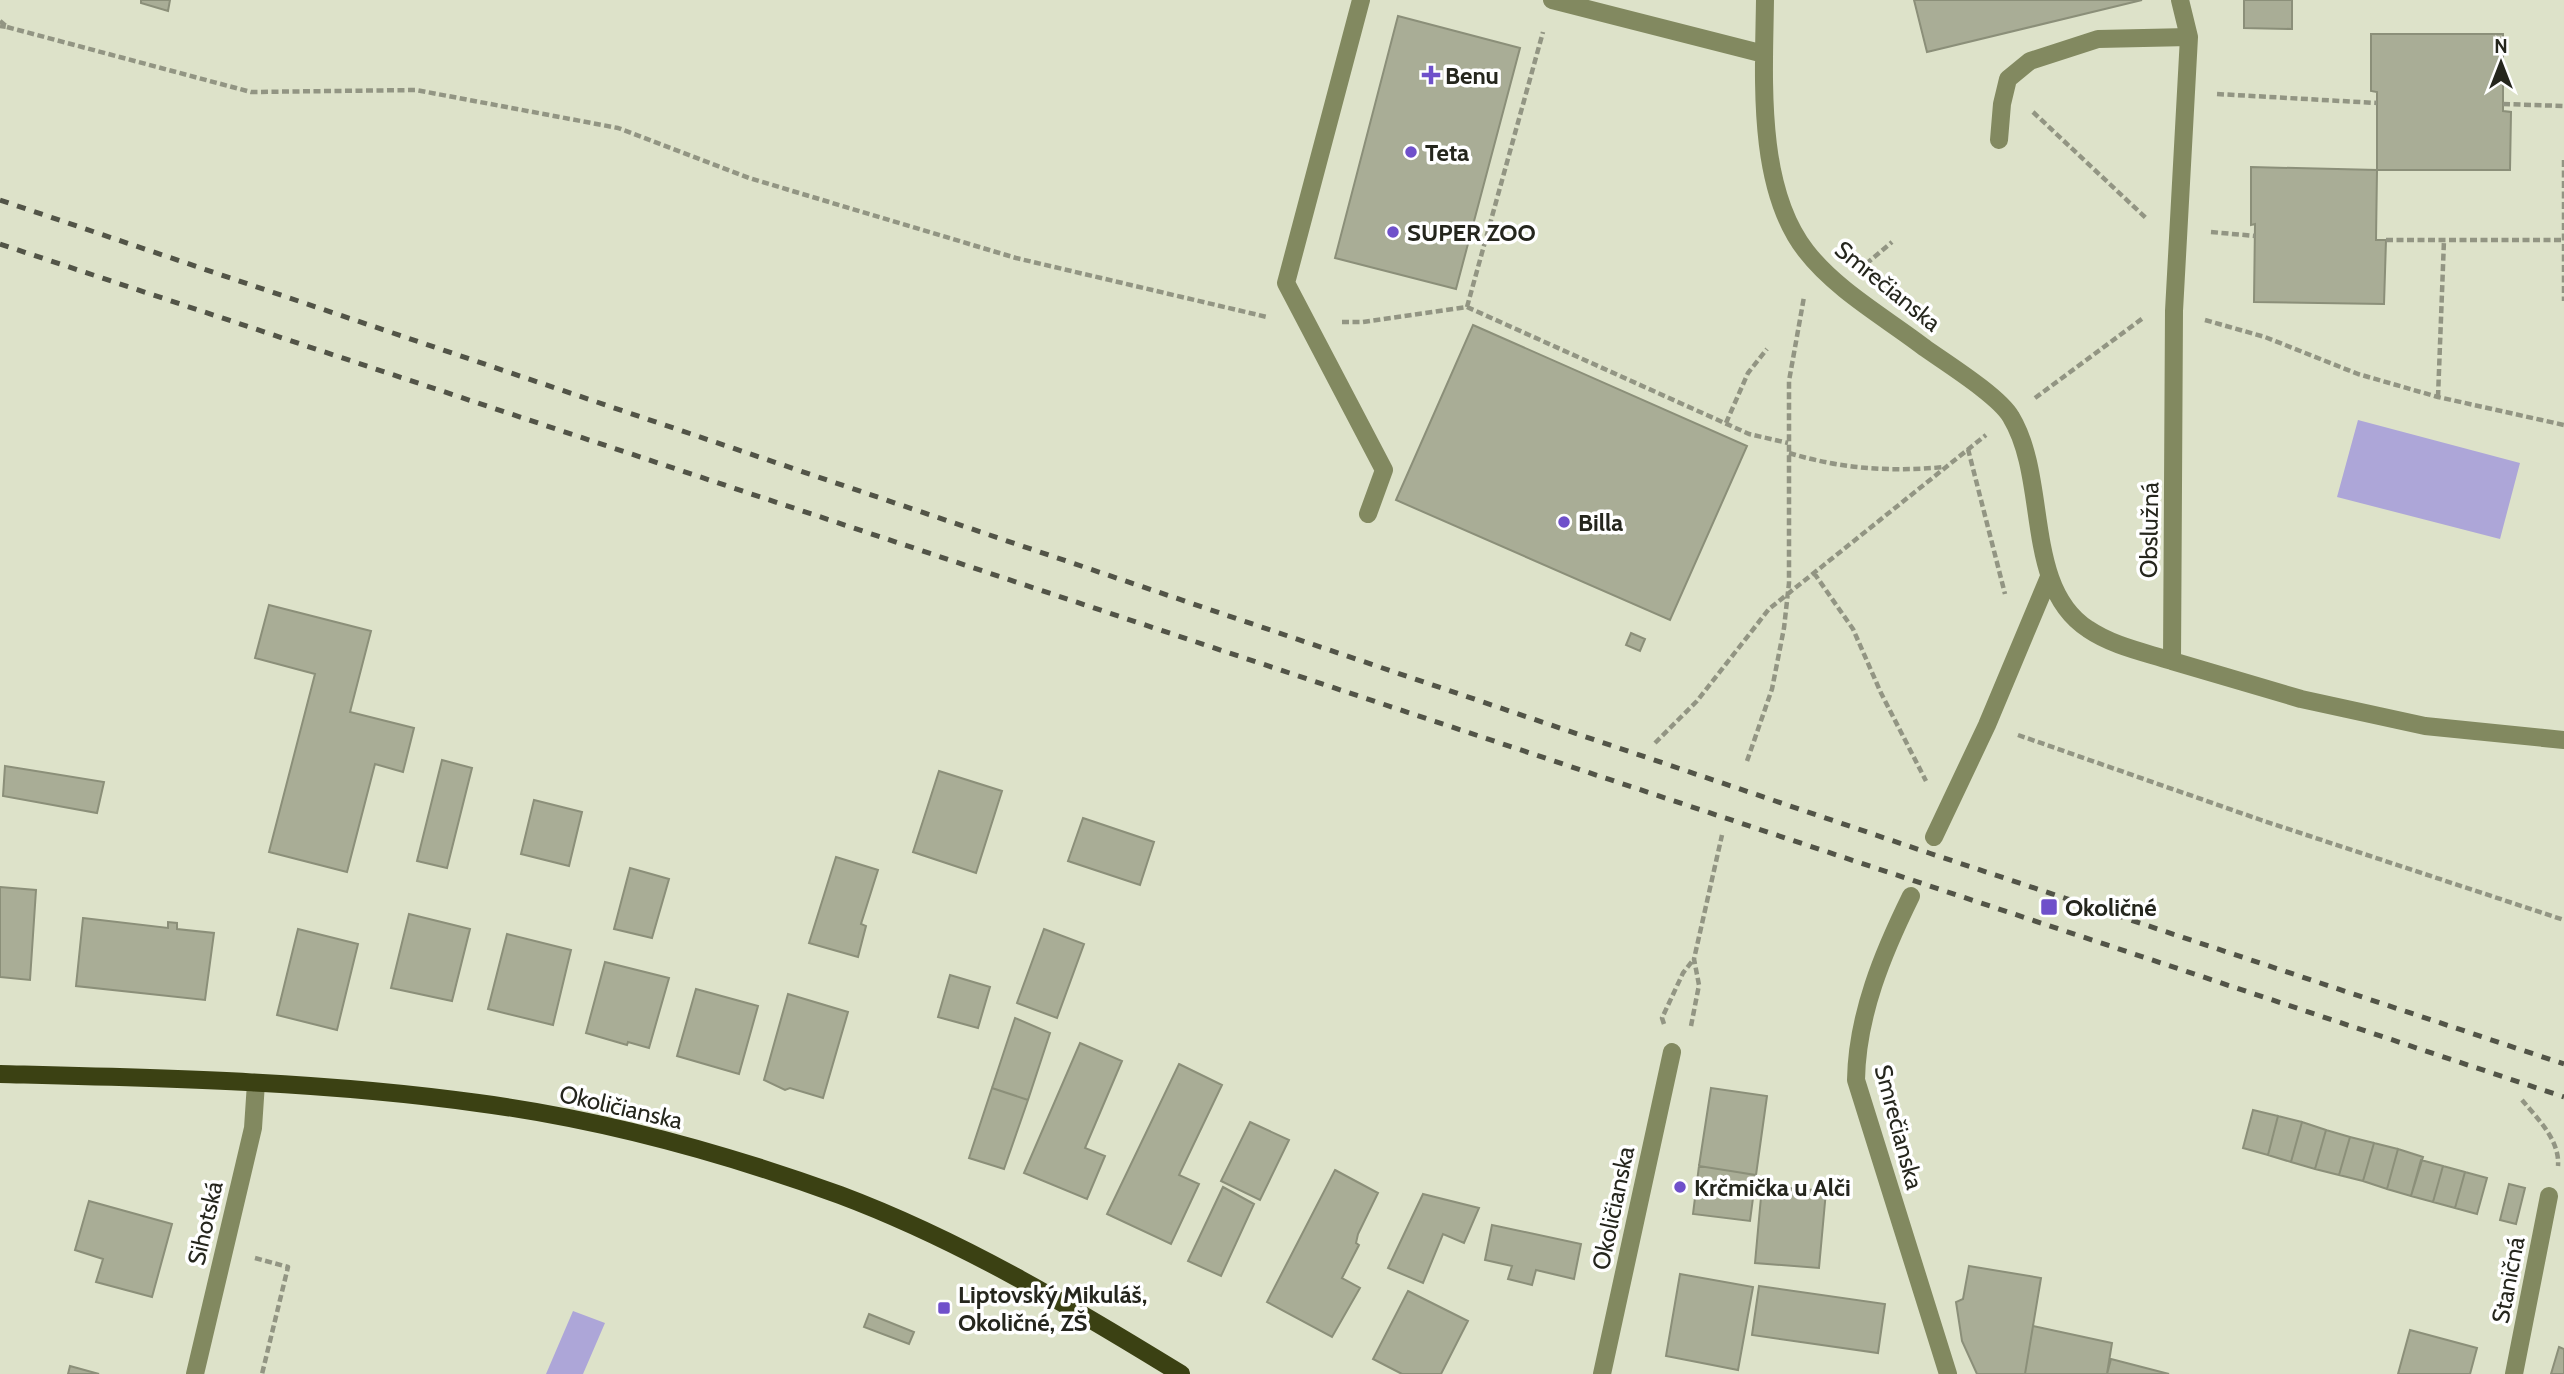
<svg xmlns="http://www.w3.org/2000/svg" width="2564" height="1374" viewBox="0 0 2564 1374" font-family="Cabin,sans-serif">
<rect width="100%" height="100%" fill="#dde2c9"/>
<path fill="#ada6d8" d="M2358,420L2520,463L2500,539L2337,497Z
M573,1311L605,1323L583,1374H546Z"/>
<path fill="#a9ad96" stroke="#8b8f79" stroke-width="2" d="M141,0H170L168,11L141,3Z
M1914,0H2142L1927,52Z
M2244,0H2292V29L2244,28Z
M1398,16L1520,48L1456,289L1335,258Z
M2371,34H2503V111L2511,112L2510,170H2377V92L2371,91Z
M2251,167L2377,170L2376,240H2386L2384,304L2254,302L2255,224L2251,225Z
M1473,325L1747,446L1670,620L1396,500Z
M269,605L371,631L350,712L414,728L403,772L375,764L347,872L269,852L315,674L255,658Z
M1631,633L1645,639L1640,651L1626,645Z
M442,760L472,768L447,868L417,861Z
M5,766L104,782L97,813L3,796Z
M939,771L1002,791L976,873L913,852Z
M534,800L582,812L569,866L521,854Z
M1083,818L1154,842L1140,885L1068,861Z
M836,857L878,870L861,924L866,926L858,957L809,943Z
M630,868L669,879L652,938L614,929Z
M0,887L36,890L30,980L0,977Z
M409,914L470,929L452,1001L391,988Z
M83,918L168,928V922L177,923V929L214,933L205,1000L76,986Z
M298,929L358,944L337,1030L277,1015Z
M1044,929L1084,944L1057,1018L1017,1003Z
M507,934L571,950L553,1025L488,1009Z
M605,962L669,978L649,1048L628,1042L627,1045L586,1033Z
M950,975L990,987L978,1028L938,1017Z
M696,989L758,1006L739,1074L677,1056Z
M788,994L848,1012L823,1098L790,1088L785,1090L764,1080Z
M1015,1018L1050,1033L1028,1100L992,1088Z
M1080,1043L1122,1061L1085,1148L1105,1156L1087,1199L1024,1173Z
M1179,1064L1222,1085L1179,1175L1199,1184L1171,1244L1107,1214Z
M992,1088L1028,1100L1004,1169L969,1158Z
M1711,1088L1767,1096L1756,1175L1699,1166Z
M2253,1110L2278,1116L2268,1155L2243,1148Z
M2278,1116L2302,1122L2291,1162L2268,1155Z
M1250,1122L1289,1140L1260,1200L1221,1181Z
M2302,1122L2326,1130L2315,1169L2291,1162Z
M2326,1130L2350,1137L2339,1175L2315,1169Z
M2350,1137L2374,1143L2363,1181L2339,1175Z
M2374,1143L2398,1149L2387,1189L2363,1181Z
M2398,1149L2423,1157L2411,1196L2387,1189Z
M2421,1160L2443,1166L2433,1202L2411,1196Z
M1699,1166L1756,1175L1750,1221L1693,1214Z
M2443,1166L2465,1172L2455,1208L2433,1202Z
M1335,1170L1378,1193L1358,1234L1356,1243L1359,1245L1342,1278L1360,1288L1332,1337L1267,1302Z
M2465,1172L2487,1178L2477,1214L2455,1208Z
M2509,1184L2525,1188L2516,1224L2500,1220Z
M1762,1186L1826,1191L1819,1268L1755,1263Z
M1223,1187L1254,1204L1221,1276L1188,1261Z
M1423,1194L1479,1208L1464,1243L1443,1234L1423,1283L1388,1268Z
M89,1201L172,1224L152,1297L96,1282L103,1259L75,1250Z
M1492,1225L1581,1244L1574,1279L1536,1270L1532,1285L1508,1279L1512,1266L1485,1260Z
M1969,1266L2041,1278L2025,1374H1977L1962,1341L1956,1302L1963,1299Z
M1680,1274L1753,1287L1738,1370L1666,1356Z
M1759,1286L1885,1304L1878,1353L1752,1335Z
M1408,1291L1468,1321L1441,1374H1402L1373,1359Z
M869,1314L914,1332L909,1344L864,1327Z
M2033,1326L2112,1343L2107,1374H2025Z
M2410,1330L2477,1348L2470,1374H2398Z
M2559,1347L2564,1349V1374H2551Z
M2111,1359L2169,1374H2107Z
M70,1366L99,1374H68Z"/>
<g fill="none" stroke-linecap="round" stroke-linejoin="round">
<path stroke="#929583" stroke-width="4.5" stroke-dasharray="7 3.5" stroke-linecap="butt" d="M0,21L7,27L0,26
M7,27L251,92L416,90L618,128L749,178L1016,258L1267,317
M2217,94L2377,103
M2503,104L2564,106
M2033,112L2147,219
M2564,160V301
M2211,232L2255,236
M2386,240H2564
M1866,264L1892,242
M1467,307L1543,32
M2205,320L2265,337L2358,374L2438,397L2564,425
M1342,322H1363L1467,307L1749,434L1788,443
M2438,397L2444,240
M2035,398L2143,318
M1726,423L1748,373L1767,349
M1968,449L2005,594
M1789,453C1842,469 1890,472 1945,467
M1814,573L1853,629L1881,693L1926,781
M2018,735L2261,820L2564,920
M1655,743L1697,701L1769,609L1986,435
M1747,761L1772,689L1784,628L1789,583V381L1804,297
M1664,1024L1662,1018L1683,973L1694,959
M1691,1026L1699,985L1694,959L1722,835
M2522,1100C2537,1118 2560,1140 2558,1166
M255,1258L288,1267L262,1374"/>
<path stroke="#828960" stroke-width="18" d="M1361,0L1286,283L1384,470L1368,514
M1552,0L1764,54
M1765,0C1764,77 1756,187 1806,251C1836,290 1886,318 1925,348C1946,363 1999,396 2011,417C2049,480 2023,587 2088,629C2113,646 2144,652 2172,661
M2180,0L2189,37L2174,311L2172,661L2301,699L2425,726L2564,740
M1999,140L2002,104L2008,79L2030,61L2098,39L2189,37
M1934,837L1987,725L2049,577
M1911,896C1883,953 1857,1015 1856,1080L1948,1374
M195,1374L253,1128L256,1083
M1602,1374L1672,1052
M2514,1374L2549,1196"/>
<path stroke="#3b4113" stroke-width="18" d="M0,1074C160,1078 320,1081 478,1103C601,1119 724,1153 840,1195C960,1240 1072,1307 1181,1374"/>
<path stroke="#525447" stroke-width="5" stroke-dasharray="9 9" stroke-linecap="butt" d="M0,200L1929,853L2564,1064
M0,244L2564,1097"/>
</g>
<g fill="#6f50ca" stroke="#fff" stroke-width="2.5">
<path d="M1427.5 64.5h7v7h7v7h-7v7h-7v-7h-7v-7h7z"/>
<circle cx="1411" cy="152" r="7"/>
<circle cx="1393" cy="232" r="7"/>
<circle cx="1564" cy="522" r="7"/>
<rect x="2040" y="898" width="18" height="18" rx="3.5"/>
<circle cx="1680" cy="1187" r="7"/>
<rect x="937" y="1301" width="14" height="14" rx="3.5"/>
</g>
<g text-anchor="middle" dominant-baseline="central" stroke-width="7" stroke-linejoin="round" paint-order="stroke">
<g font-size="24" font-weight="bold" fill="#25261d" stroke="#fff" text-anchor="start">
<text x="1445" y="75">Benu</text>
<text x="1425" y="152">Teta</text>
<text x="1407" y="232">SUPER ZOO</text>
<text x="1578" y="522">Billa</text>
<text x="2065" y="907">Okoličné</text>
<text x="1694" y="1187">Krčmička u Alči</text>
<text x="958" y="1294">Liptovský Mikuláš,<tspan x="958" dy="28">Okoličné, ZŠ</tspan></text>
</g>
<g font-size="24" fill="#25261d" stroke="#fff">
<text transform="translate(1888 286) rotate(39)">Smrečianska</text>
<text transform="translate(2149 530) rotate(-89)">Obslužná</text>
<text transform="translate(621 1107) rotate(13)">Okoličianska</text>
<text transform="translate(1899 1127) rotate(75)">Smrečianska</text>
<text transform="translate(1613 1208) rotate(-78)">Okoličianska</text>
<text transform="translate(205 1223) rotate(-77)">Sihotská</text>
<text transform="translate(2508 1280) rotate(-79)">Staničná</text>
</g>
</g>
<g transform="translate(2501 63)" stroke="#ffffff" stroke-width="5" paint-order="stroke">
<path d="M0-5L12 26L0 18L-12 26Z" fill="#25261d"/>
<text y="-10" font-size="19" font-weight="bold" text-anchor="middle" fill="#25261d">N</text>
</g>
</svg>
